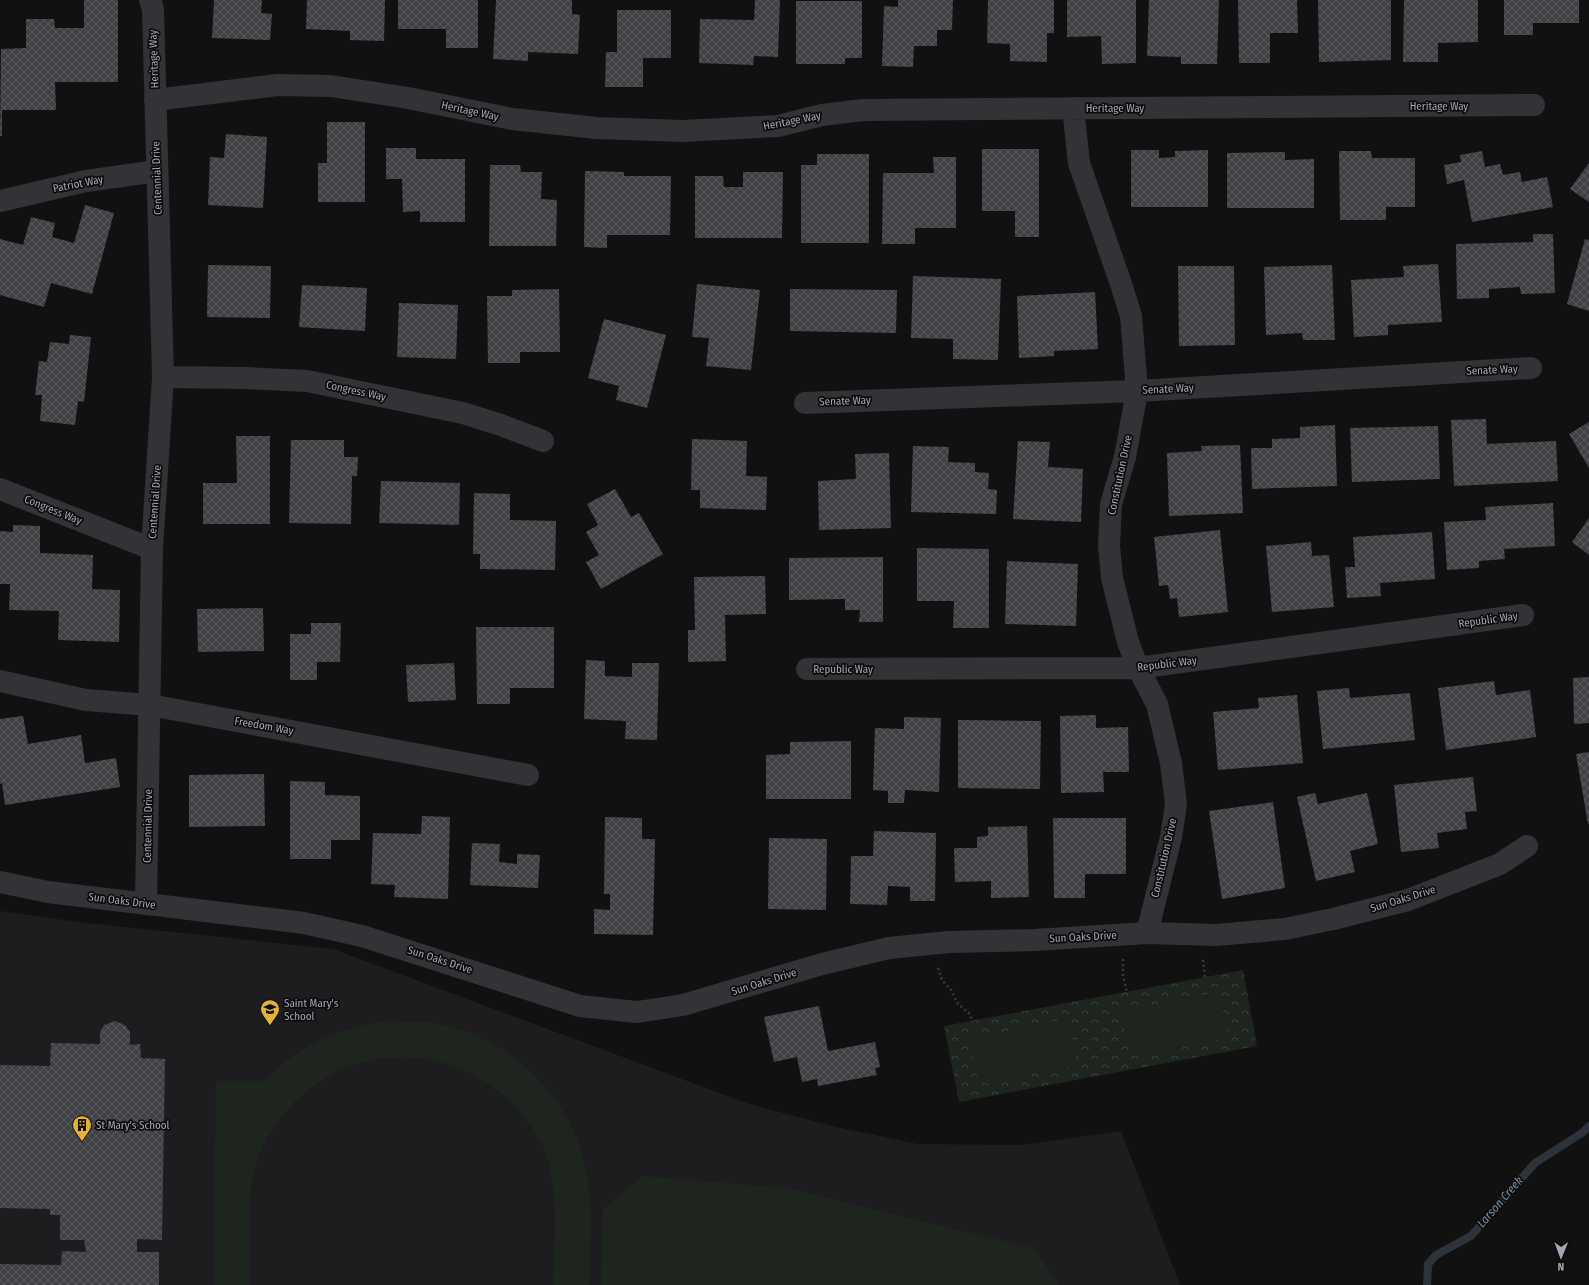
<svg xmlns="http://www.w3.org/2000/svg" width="1589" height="1285" viewBox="0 0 1589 1285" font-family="'Fira Sans Condensed',sans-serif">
<defs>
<pattern id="park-crowns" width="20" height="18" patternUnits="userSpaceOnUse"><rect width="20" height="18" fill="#1e251f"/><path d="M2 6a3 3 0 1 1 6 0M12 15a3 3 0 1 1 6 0" fill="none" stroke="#3c423d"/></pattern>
<pattern id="building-cross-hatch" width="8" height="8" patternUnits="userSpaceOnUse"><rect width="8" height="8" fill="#404145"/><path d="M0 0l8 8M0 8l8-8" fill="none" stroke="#595a5d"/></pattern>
</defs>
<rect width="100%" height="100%" fill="#111112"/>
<path fill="#1d1d1f" d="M0,911L78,922L333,949L749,1104L836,1127L918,1144L1021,1145L1121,1131L1180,1285H0Z"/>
<path fill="url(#park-crowns)" d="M1243,970L1257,1046L959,1102L944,1026Z"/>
<path fill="#1e251f" d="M1219,992L1228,1037L1130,1056L1121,1011Z
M1068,1019L1078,1064L979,1084L970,1038Z
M383,1021C403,1021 423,1020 443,1025C514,1041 572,1098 586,1170C594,1207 590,1247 589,1285H553C554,1240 561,1190 543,1147C526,1111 496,1083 459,1068C382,1037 296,1073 262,1149C255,1163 253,1180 250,1195L249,1285H213L216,1081H264C299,1046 334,1030 383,1021Z
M643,1176L786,1188L1034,1248L1059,1285H601L603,1209Z"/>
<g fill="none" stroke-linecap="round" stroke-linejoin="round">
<path stroke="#2c333a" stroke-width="8" d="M1427,1285L1428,1264L1436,1255L1471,1236L1535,1163L1582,1133L1589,1126"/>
</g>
<path fill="url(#building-cross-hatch)" d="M84,0H118V82H55L56,110H2V136H0L1,49L26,48V19H54L55,28H84Z
M214,0H262L261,13L272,14L270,40L212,38Z
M307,0H385L384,41L350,40V31L306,29Z
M398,0H478V48H446V29H398Z
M496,0H572V14L580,15L578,54L528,52V61L493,59Z
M755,0H780L778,57L754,56L753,65L699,63L700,19L754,20Z
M898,0H953L952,30H937V46H914L913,67L882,66L884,6L898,7Z
M988,0H1054V33H1047V62L1010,61V44L987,43Z
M1067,0H1136V63L1102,64L1101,36L1067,37Z
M1149,0H1219L1217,64H1181V57L1147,56Z
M1238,0H1297L1298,33H1270V63H1239Z
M1318,0H1391V60L1319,62Z
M1404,0H1478V42L1438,43V62H1403Z
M1504,0H1579V23H1533V35H1504Z
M796,1H862V58H845V64H796Z
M617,10H671V58H643V87H605L606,52H617Z
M327,122H365V202H318V163H327Z
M226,134L267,137L263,208L208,205L210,157L224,158Z
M386,148H416V159H465V222H420V211L403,212L402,179H386Z
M982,149H1039V237H1015V211H982Z
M1131,150H1159V158L1175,157V151L1208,150V207H1131Z
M1339,151H1371L1372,158H1415V207H1386V220H1340Z
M1482,151L1485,167L1500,164L1503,175L1520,172L1522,182L1547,177L1553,207L1472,222L1464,180L1447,184L1444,165L1461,162L1460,155Z
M1285,152V160L1314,159V208H1227V153Z
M817,154H869V243H801V165H817Z
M933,157H956V228H915V244H882L883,173H934Z
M1589,163V202L1570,189Z
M490,165H520L521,172H542L541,199L557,200L556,246H489Z
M585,171L624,172V176H671L670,235H607V248L584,247Z
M743,172H783L782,238H695V176H723L724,187H743Z
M85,205L114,213L92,294L51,283L44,307L0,295V239L23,245L31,217L55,223L52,237L74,243Z
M1533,234H1553L1555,293L1521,294L1520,287L1489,289V298L1457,299L1456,244L1533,242Z
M1585,239L1589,240V311L1567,304Z
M1438,264L1442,322L1388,325V335L1354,337L1351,280L1404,277L1403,266Z
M208,265L271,266L270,318L207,317Z
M1332,265L1335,340H1303L1302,333L1266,335L1264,267Z
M1178,266H1234L1235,345L1179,346Z
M913,276L1001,279L998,360L953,359V339L911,338Z
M697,284L760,290L751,370L706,366L709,338L692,337Z
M302,285L367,288L365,331L299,327Z
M559,289L560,352H520V363H488L487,296H512V290Z
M790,289L897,290L896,333L790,331Z
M1095,292L1098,349L1054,351V356L1019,358L1017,296Z
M399,303L458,305L456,359L397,357Z
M604,319L666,335L647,408L616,400L619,386L588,378Z
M70,335L91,337L84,402L78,401L75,425L40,421L42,395H35L39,361L47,362L50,342L69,344Z
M1486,419L1487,444L1556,441L1558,481L1454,486L1451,420Z
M1589,422V468L1569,434Z
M1335,425L1337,486L1252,489L1251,448H1272V439L1300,438V427Z
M1438,426L1440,479L1352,482L1350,428Z
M236,436H270V524H203V483H237Z
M692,439L747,441L746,476L767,477L766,510L700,508V490H691Z
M291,440H344V457H358L357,476H352L351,524L289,523Z
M1018,441L1050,442L1048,467L1083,469L1081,522L1013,519Z
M1240,445L1243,513L1169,516L1167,453L1202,451L1201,446Z
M913,446L949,447L948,462L975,463V472L989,473L988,489L997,490L996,514L911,512Z
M889,453L891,528L819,530L818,481L856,479L855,454Z
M381,481L460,483L459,525L379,523Z
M615,489L631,517L639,513L663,554L601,589L586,562L599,555L586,532L598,525L587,504Z
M474,493L510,494V520L556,521L555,570L480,569V554H473Z
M1553,503L1555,546L1504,549L1505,559L1479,561V568L1447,570L1444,522L1486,520L1485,507Z
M1589,518V555L1572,542Z
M13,525L40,526V553L93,555L92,589L120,590L119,642L58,640L59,611L9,610L10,584H0V531L13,532Z
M1220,530L1228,612L1179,617L1177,598L1170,599L1168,585L1159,586L1154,537Z
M1432,532L1435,579L1380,583L1381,596L1347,598L1345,567H1355L1353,537Z
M1311,542L1312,556L1329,555L1334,607L1272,612L1266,546Z
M917,548L989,549V628H953L954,601H917Z
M883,557V622H859L860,610H845V599L789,600V558Z
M1007,561L1078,564L1076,626L1005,624Z
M765,576L766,614L725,615L726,661L688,662V630H695L694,577Z
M263,608L264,651L198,652L197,609Z
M311,623H341L340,662H317V680H290V634H311Z
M476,627H554V688H510V704H477Z
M586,660L605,661V676L632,677V663H659L657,740L625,739L626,721L584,719Z
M454,663L456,700L408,702L406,665Z
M1589,677V723L1574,724L1573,678Z
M1494,681L1496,695L1530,690L1536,737L1446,750L1438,688Z
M1349,688L1350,698L1410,693L1415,740L1323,749L1317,691Z
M1297,695L1303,763L1218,770L1213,712L1259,708L1258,698Z
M1096,715V728L1128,727L1129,772H1103L1104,792L1061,793L1060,716Z
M23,716L28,744L81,735L85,763L116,758L120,787L5,805L2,783L0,784V719Z
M904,717L941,718L939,792L905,790L904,803H888V791L873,790L875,728L904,729Z
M958,720L1041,721L1040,789L958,788Z
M851,741V799H766V755L790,754V742Z
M1589,752V824H1588L1576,754Z
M264,774L265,826L189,827V775Z
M1473,777L1477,811L1465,812L1467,829L1437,833L1439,848L1401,852L1394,785Z
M290,781L325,782V795L360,796V840H331V859H290Z
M1315,793L1318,804L1367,793L1378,844L1350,851L1355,872L1316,881L1297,797Z
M1273,802L1285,888L1222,899L1209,811Z
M422,816L450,817L448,899L394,897L395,885L371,884L373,833L421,834Z
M605,817L642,818V839H655L653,935L594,934V909L610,910V894H604Z
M1053,818H1126V874H1085V898H1054Z
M1027,826L1029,897L991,898V881L955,882L954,848H977V837L988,836V827Z
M874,831L936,833L935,901H910V887L888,886L887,905L850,904L851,856H873Z
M769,838L827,839L826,910L768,909Z
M472,843L500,844L499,862L517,864V854L540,855L538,888L470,885Z
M819,1006L828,1051L875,1042L880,1067L875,1068L877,1075L818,1086L817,1079L802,1082L797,1057L774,1062L764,1017Z
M115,1021L125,1025L130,1032V1045L140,1044L141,1058L165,1059L162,1240L137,1239V1252H159V1285H0V1264L61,1265L62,1251L86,1252L84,1240H60V1215H50V1209L0,1208V1065L50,1066L51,1043L100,1044V1032L104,1025Z"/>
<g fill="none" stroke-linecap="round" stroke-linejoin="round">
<path stroke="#393a3e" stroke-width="2.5" stroke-dasharray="2 3" stroke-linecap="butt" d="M1123,959V976L1127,992
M1203,960L1205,978
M938,968L942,980L951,990L958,1004L970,1014L972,1021"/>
<path stroke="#323337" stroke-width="22" d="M155,100L278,85L331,86L408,98L512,119L597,128L683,131L778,126L822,115L863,110L1534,105
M1073,108L1079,163L1121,284L1131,316L1137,391L1125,457L1111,504L1109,546L1112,578L1128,642L1138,668L1157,704L1171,763L1176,804L1171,837L1147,933
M0,201L86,181L157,171
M163,377L246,378L307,381L463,413L501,425L543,441
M805,403L1137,391L1531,368
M0,489L152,549
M807,669L1138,668L1523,615
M0,681L86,700L150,705L528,775
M0,882L48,892L304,923L362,936L580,1006L637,1012L683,1005L822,964L889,948L949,942L1034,940L1147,933L1216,935L1285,929L1333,919L1408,900L1500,864L1527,846
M146,904L152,549L163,377L153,9L150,0"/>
</g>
<defs>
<symbol id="school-pin" viewBox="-11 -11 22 30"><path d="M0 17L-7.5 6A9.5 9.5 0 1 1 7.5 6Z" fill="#e3b339" stroke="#0c0c0d"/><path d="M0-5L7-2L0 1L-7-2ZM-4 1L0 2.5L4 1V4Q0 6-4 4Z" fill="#111"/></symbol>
<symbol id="building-pin" viewBox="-11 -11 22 30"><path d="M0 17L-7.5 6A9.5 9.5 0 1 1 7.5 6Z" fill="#e3b339" stroke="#0c0c0d"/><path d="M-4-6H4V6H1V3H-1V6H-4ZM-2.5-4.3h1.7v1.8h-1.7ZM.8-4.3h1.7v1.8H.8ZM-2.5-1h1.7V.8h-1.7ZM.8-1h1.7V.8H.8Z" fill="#111"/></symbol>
</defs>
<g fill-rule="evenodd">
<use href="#school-pin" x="259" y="998" width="22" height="30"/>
<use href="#building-pin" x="71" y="1114" width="22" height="30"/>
</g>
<g text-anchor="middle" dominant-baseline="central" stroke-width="3.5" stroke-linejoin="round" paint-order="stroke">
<g font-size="11" fill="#a4a7b2" stroke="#0c0c0d">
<text transform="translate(154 59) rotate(-92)">Heritage Way</text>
<text x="1439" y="106">Heritage Way</text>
<text x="1115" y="108">Heritage Way</text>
<text transform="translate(470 111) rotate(12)">Heritage Way</text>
<text transform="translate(792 121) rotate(-11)">Heritage Way</text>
<text transform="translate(157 178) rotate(-92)">Centennial Drive</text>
<text transform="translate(78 184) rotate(-11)">Patriot Way</text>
<text transform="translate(1492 370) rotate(-3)">Senate Way</text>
<text transform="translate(1168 389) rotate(-3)">Senate Way</text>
<text transform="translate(356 391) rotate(12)">Congress Way</text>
<text transform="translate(845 401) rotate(-2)">Senate Way</text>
<text transform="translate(1120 475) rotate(-78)">Constitution Drive</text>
<text transform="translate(155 502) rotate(-86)">Centennial Drive</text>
<text transform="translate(53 510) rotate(22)">Congress Way</text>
<text transform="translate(1488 620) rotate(-8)">Republic Way</text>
<text transform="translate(1167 664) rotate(-7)">Republic Way</text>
<text x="843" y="669">Republic Way</text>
<text transform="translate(264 726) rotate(10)">Freedom Way</text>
<text transform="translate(148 826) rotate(-89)">Centennial Drive</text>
<text transform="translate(1164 858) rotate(-77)">Constitution Drive</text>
<text transform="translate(1403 899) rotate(-17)">Sun Oaks Drive</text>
<text transform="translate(122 901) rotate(7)">Sun Oaks Drive</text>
<text transform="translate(1083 937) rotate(-3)">Sun Oaks Drive</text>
<text transform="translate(440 960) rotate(18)">Sun Oaks Drive</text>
<text transform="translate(764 982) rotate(-17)">Sun Oaks Drive</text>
</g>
<g font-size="11" fill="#a4a7b2" stroke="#0c0c0d" text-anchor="start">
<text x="284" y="1003">Saint Mary's<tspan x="284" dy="13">School</tspan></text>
<text x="96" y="1125">St Mary's School</text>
</g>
<g font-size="12" font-style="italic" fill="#7d93ab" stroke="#0c0c0d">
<text transform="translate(1500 1202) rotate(-49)">Larson Creek</text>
</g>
</g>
<g transform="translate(1561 1257) rotate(181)" stroke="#0c0c0d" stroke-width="3" paint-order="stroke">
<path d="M0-3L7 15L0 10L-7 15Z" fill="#a4a7b2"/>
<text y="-6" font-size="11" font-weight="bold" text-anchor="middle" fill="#a4a7b2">N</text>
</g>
</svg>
